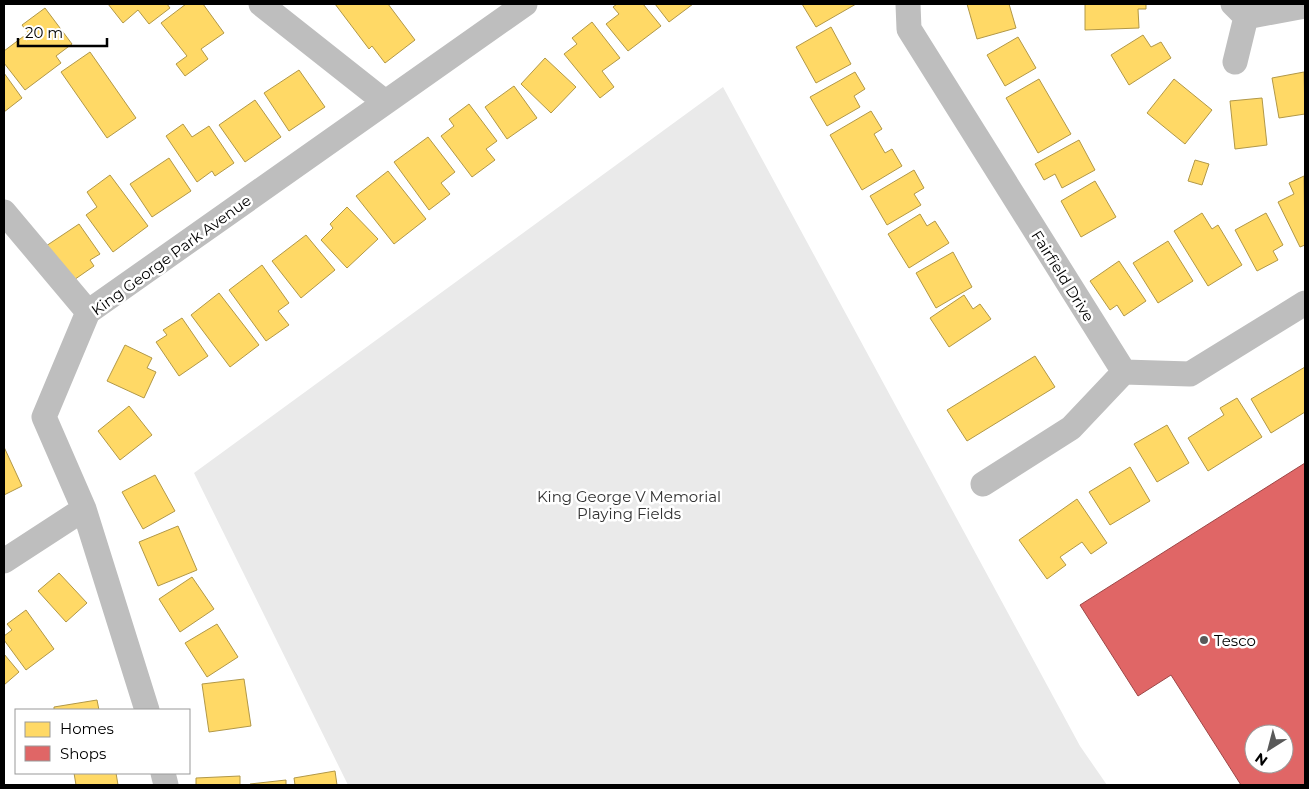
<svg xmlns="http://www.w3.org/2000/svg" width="1309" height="789" viewBox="0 0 1309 789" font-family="Montserrat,sans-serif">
<rect width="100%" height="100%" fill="#fff"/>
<path fill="#eaeaea" d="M723,87L1080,746L1107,785H348L194,473Z"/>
<path fill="#ffd966" stroke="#b29847" d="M108,4H167L170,8L149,24L138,10L123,23Z
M186,4H203L224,33L201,49L208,59L185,76L176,64L187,56L161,23Z
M335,4H388L415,40L385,63L372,46L369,49Z
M617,4H643L661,26L628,51L606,24L619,14L613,7Z
M655,4H693L669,22Z
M802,4H856L816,27Z
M967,4H1009L1016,28L977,39Z
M1085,4H1146V9H1138L1139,28L1085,30Z
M45,8L72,44L56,56L61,63L25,90L4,63V51L28,33L22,25Z
M592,22L620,58L602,71L614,87L600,98L564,54L577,44L572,38Z
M831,27L851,64L816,83L796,47Z
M1143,35L1151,47L1161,42L1171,58L1129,85L1111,55Z
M1018,37L1036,68L1005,86L987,55Z
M90,52L136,118L107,138L61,72Z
M545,58L576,87L551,113L521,84Z
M299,70L325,107L289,131L264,93Z
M855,72L865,89L854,96L860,107L827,126L810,97Z
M1304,72L1305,114L1279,118L1272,78Z
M4,73L22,98L4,112Z
M1039,79L1071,134L1038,153L1006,98Z
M1174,79L1212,110L1185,144L1147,113Z
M514,86L537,118L507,139L485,107Z
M1262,98L1267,145L1235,149L1230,101Z
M255,100L281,137L245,162L219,125Z
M469,104L497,141L486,149L495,160L472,177L441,136L454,126L449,119Z
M871,111L882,129L874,134L885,153L892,149L902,166L862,190L830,135Z
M183,124L192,137L209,126L234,163L215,176L212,171L197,182L166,136Z
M428,137L455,172L441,183L450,194L429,210L394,162Z
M1079,140L1095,170L1062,188L1055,174L1044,180L1035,164Z
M169,158L191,191L152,217L130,184Z
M1195,160L1209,164L1202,185L1188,181Z
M914,170L924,188L914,194L921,205L887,225L870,196Z
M388,171L426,219L394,244L356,196Z
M110,175L148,226L113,252L86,215L97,207L87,192Z
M1304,176L1305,245L1300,247L1278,202L1294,194L1289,183Z
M1095,181L1116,217L1081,237L1061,201Z
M347,207L378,239L347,268L321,240L333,228L330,224Z
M1202,213L1212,229L1218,225L1242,265L1208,286L1174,231Z
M1266,213L1283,245L1273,251L1278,260L1257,271L1235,230Z
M920,214L927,226L935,221L949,243L909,268L888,234Z
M79,224L100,254L90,260L94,266L71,282L46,246Z
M306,235L335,270L301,298L272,261Z
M1168,241L1193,281L1158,303L1133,263Z
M953,252L972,287L936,308L916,273Z
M1119,261L1146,301L1124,316L1117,305L1110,310L1090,281Z
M262,265L289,303L278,311L289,325L266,341L229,290Z
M219,293L259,345L230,367L191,315Z
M964,295L973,309L980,304L991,319L949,347L930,318Z
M182,318L208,356L179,376L156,342L167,335L163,330Z
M125,345L152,358L147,368L156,372L144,398L107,381Z
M1035,356L1055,387L967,441L947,410Z
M1305,367V412L1271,433L1251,399Z
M1237,398L1262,437L1208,471L1188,438L1224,415L1220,408Z
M129,406L152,435L120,460L98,431Z
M1167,425L1189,463L1157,482L1134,444Z
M4,447L22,486L4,495Z
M1130,467L1150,501L1110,525L1089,492Z
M155,475L175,511L143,529L122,492Z
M1077,499L1107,543L1091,554L1082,542L1060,557L1066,565L1047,579L1019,540Z
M178,526L197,570L158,586L139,542Z
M59,573L87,603L66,622L38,591Z
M192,577L214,609L180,632L159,599Z
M26,610L54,649L26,670L4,640V636L12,630L7,624Z
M217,624L238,657L207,677L185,643Z
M4,654L19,672L4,685Z
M244,679L251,726L209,732L202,684Z
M97,700L99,710H54V707Z
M335,771L337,785H295L294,778Z
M74,773H116L118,785H76Z
M240,776V785H196V778Z
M286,780V785H251L250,784Z"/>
<path fill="#e06666" stroke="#9d4747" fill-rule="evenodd" d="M1305,463V785H1241L1171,675L1138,696L1080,605ZM1254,734H1284V764H1254Z"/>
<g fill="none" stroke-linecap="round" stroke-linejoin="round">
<path stroke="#bebebe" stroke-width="25" d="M261,4L385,102
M908,4L909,29L1124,372L1190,374L1305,303
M1233,4L1246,17L1235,62
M1246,17L1305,6
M4,212L88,312
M983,484L1071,428L1124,372
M4,561L84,509
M147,710L84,509L44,417L88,312L525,4
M163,773L166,785"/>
</g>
<circle fill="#595959" stroke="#fff" stroke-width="2" cx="1204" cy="640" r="5"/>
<g text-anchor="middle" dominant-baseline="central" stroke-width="5" stroke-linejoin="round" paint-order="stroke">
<g font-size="15" fill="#000" stroke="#fff">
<text transform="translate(171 255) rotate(-36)">King George Park Avenue</text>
<text transform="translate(1063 276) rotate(58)">Fairfield Drive</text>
</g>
<g font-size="15" fill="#303030" stroke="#fff">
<text x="629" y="496">King George V Memorial<tspan x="629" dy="17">Playing Fields</tspan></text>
</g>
<g font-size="15" fill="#000" stroke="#fff" text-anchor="start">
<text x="1214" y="640">Tesco</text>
</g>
</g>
<rect width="1309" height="789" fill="none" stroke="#000000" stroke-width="10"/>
<rect x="15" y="709" width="175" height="65" fill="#ffffff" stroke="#999999"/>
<rect x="25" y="722" width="25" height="15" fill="#ffd966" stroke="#999999"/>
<text x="60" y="734" font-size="15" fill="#000000">Homes</text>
<rect x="25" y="746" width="25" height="15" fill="#e06666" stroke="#999999"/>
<text x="60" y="759" font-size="15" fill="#000000">Shops</text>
<g transform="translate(1269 749) rotate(216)"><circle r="24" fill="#ffffff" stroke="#999999"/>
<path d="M0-4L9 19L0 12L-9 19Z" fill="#595959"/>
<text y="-8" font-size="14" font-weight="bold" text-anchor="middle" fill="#000000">N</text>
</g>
<path d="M18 38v8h89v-8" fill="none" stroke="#000000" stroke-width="2.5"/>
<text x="25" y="38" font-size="15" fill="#000000" stroke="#ffffff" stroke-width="4" paint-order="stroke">20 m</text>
</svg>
